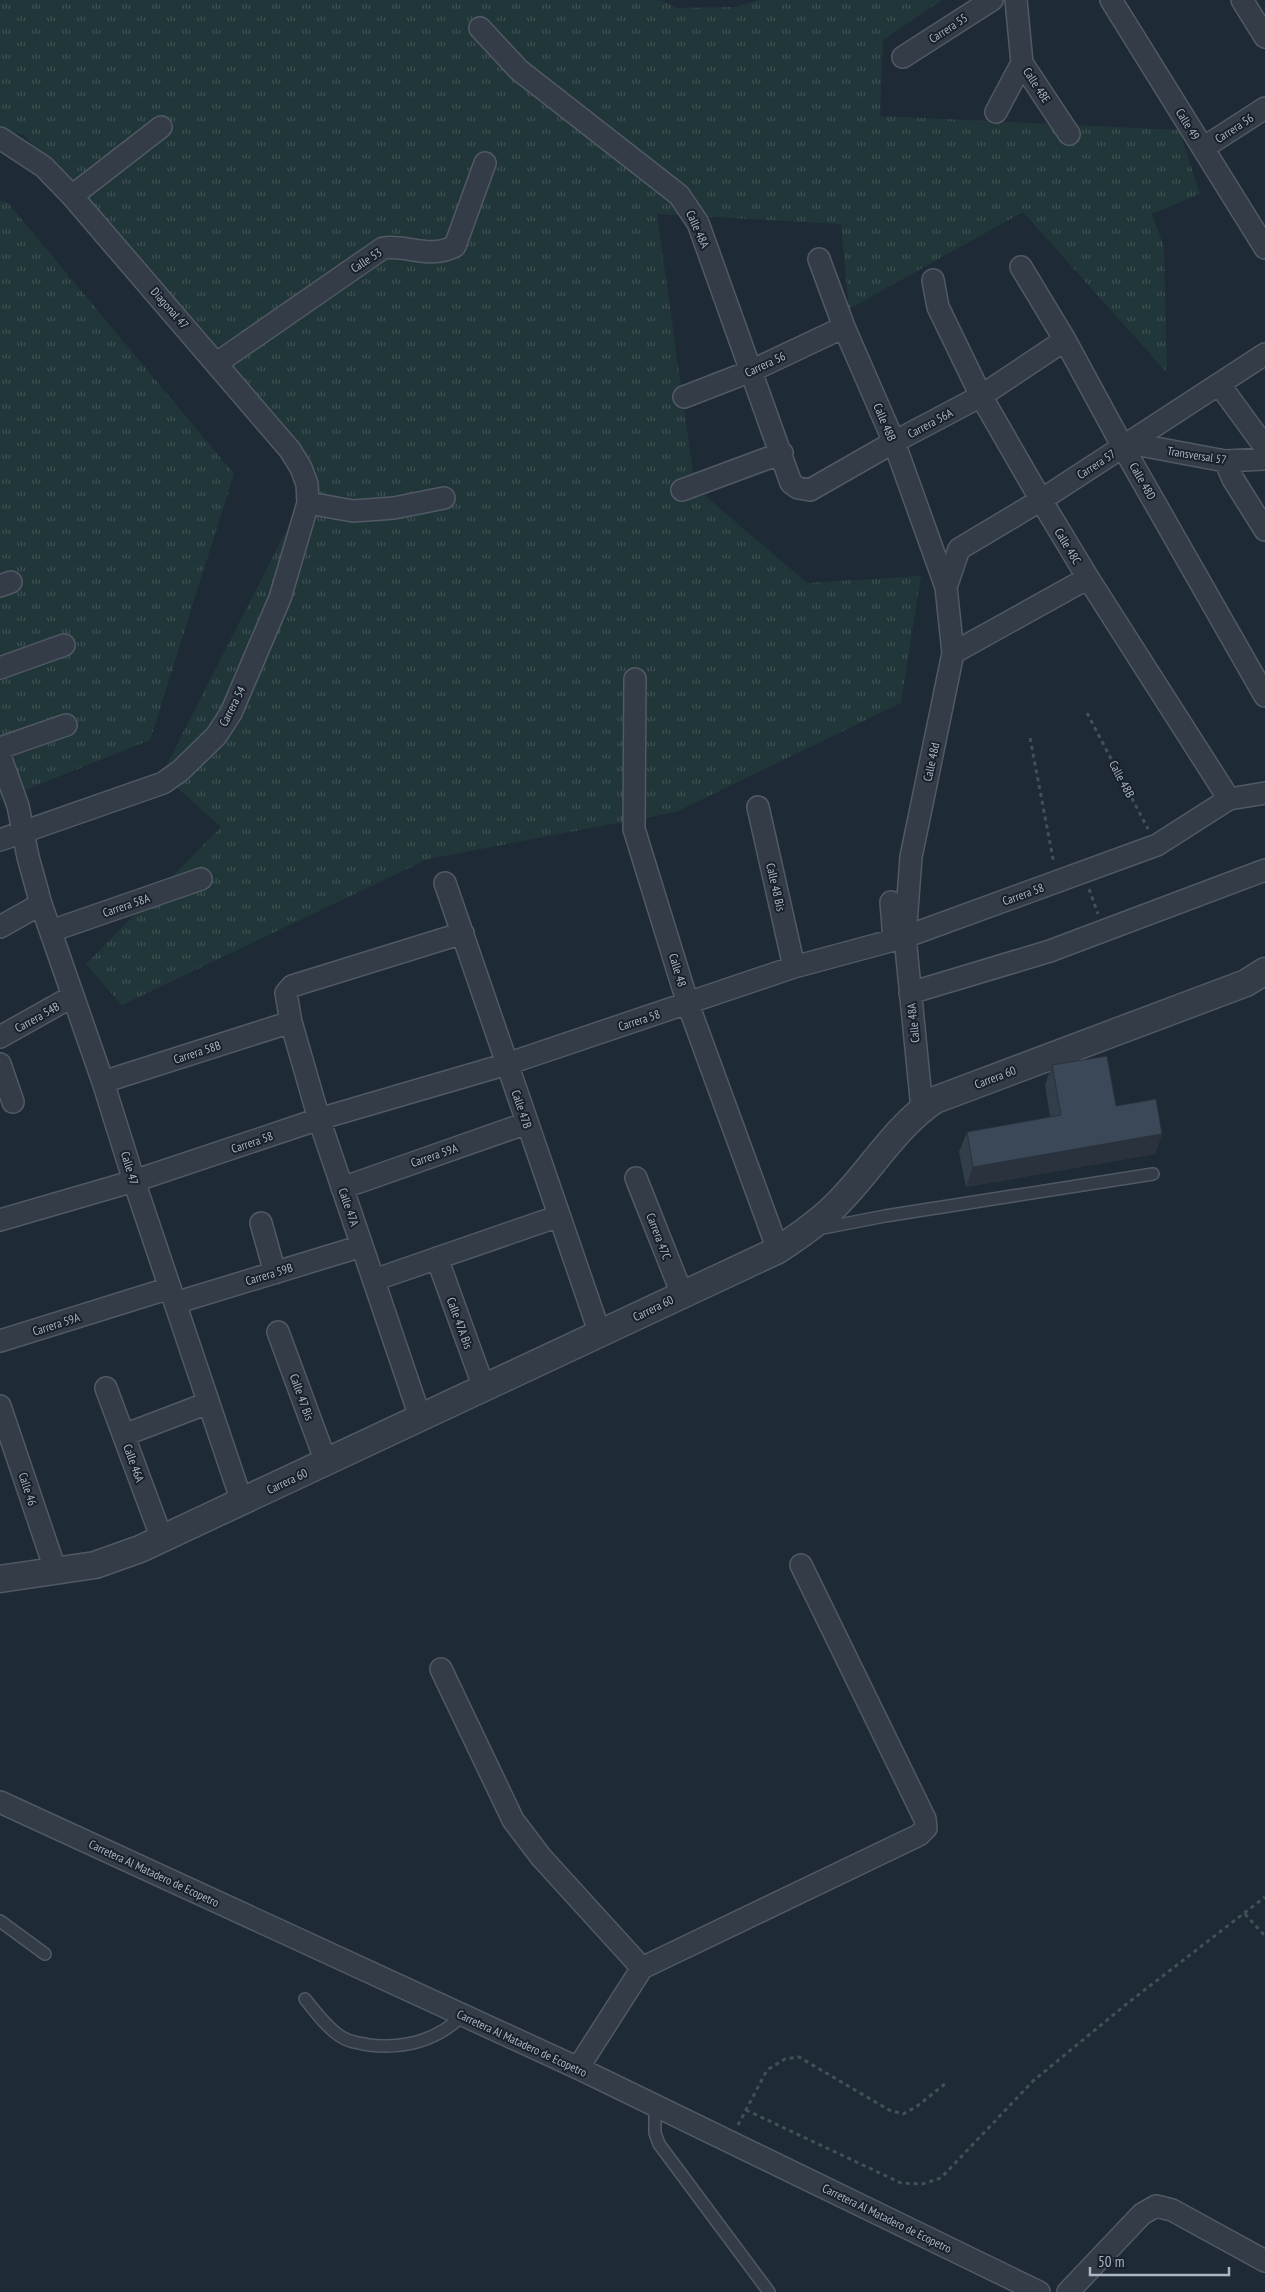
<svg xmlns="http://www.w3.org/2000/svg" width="1265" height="2292" viewBox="0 0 1265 2292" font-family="'PT Sans Narrow',sans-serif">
<defs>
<pattern id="grass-tufts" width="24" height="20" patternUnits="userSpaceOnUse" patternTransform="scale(1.25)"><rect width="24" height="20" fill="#213638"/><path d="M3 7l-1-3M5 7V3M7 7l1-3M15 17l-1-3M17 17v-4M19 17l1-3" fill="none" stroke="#3f5153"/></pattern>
</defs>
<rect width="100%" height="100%" fill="#1f2a37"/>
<path fill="url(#grass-tufts)" d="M0,0H662L677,8L735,7L759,0H942L883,40L880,116L1179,130L1200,194L1152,214L1164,247L1167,373L1023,212L849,309L841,224L657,214L695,487L807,583L921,576L901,703L676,812L428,859L122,1005L86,964L221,827L162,774L312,480L219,361L24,135L0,129Z
M0,200L8,203L234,474L150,740L0,800Z"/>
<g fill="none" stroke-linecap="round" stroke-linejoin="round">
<defs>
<path id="service" d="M818,1229L885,1216L1153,1174
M0,1921L45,1954
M305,1999C315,2011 326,2027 340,2036C348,2042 359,2043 369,2045C405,2049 436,2041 462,2016
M655,2106V2133L659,2144L769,2292"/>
<path id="minor" d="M1016,0L1022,63L1069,134
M1111,0L1265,248
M1242,0L1265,37
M480,28L519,70L679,195L698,223L791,483L798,488L810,490L894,442L981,396L1065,340
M903,57L992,0
M996,112L1022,63
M0,138L44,167L72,196L290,450L301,468L307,484L308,503L280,598L231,713L216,736L180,771L163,783L0,840
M1203,148L1265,108
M72,196L161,127
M819,259L844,327L894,442L946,587L953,653L911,857L905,937L922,1109
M1021,267L1065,340L1123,447L1265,696
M933,280L938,307L981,396L1041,500L1088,578L1229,799
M217,363L383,248C407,244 429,260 455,246L485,163
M1219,384L1265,447
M684,397L751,371L844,327
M1129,443L1225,461L1265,459
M1225,461L1233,479L1265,530
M682,490L782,453
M308,503L353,511L394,508L444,498
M0,586L11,582
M946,587L959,549L1041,500L1265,354
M953,653L1088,578
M0,668L64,645
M635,679L634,829L688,1004L778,1250
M0,748L66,725
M0,756L18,806L28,857L41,904L103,1082L134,1181L242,1502
M758,807L794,967
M445,883L600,1334
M891,902L894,940
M0,927L41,904
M51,931L201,879
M910,993L1050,951L1265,870
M0,1037L73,996
M0,1064L13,1102
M103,1082L291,1022
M636,1178L682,1294
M342,1188L527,1123
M0,1220L134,1181L319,1119L507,1064L794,967L905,937L1157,845L1229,799L1265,793
M261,1223L275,1273
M437,1258L484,1388
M374,1280L559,1216
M175,1303L362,1246
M278,1332L326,1462
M0,1341L170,1288
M106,1388L162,1539
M0,1406L56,1572
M420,1417L319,1119L291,1022L286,993L292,986L463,933
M124,1435L208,1403
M441,1669L513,1820L541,1857L642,1968
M0,1802L578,2068L1039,2292
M578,2068L642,1968L919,1835L926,1828L925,1819L801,1565
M1068,2292L1142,2214L1156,2206L1172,2210L1265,2261"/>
<path id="tertiary" d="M0,1579L95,1565L140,1549L778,1250C799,1236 821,1221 838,1203C871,1170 896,1126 935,1100L1246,983L1265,971"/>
</defs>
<use href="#service" stroke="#505965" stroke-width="14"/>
<use href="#minor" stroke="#505965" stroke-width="24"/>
<use href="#tertiary" stroke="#505965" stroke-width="29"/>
<path stroke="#3e5355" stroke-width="3" stroke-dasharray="4 4" stroke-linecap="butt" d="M1087,713L1148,829
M1030,738L1054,864
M1089,889L1098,914
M1245,1914L1265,1936
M746,2110L901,2183L922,2184L941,2178L1033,2081L1129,2002L1265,1897
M738,2125L767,2070L785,2059L799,2057L889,2110L903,2114L916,2107L946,2083"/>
<use href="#service" stroke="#333c47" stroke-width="11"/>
<use href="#minor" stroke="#333c47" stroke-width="21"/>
<use href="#tertiary" stroke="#333c47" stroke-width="26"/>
</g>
<path fill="#333e4b" d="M1052,1065L1162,1134L1155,1154L966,1187L959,1152L967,1132L1050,1117L1045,1085Z"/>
<path fill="#29323d" d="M1162,1134L1155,1154L966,1187L973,1167Z"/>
<path fill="#3b4857" stroke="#29323d" d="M1107,1056L1116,1106L1156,1099L1162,1134L973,1167L967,1132L1061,1115L1052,1065Z"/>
<g text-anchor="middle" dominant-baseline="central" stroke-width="4" stroke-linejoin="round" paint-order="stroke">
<g font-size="12" fill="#acb6c4" stroke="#18212c">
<text transform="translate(948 28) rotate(-33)">Carrera 55</text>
<text transform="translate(1037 85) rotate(57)">Calle 48E</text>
<text transform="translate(1188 124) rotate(58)">Calle 49</text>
<text transform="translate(1234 128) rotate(-33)">Carrera 56</text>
<text transform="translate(698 229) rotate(66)">Calle 48A</text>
<text transform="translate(366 260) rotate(-33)">Calle 53</text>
<text transform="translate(170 308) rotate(49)">Diagonal 47</text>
<text transform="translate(765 364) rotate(-25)">Carrera 56</text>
<text transform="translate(885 422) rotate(67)">Calle 48B</text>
<text transform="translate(930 423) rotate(-28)">Carrera 56A</text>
<text transform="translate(1197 455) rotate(9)">Transversal 57</text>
<text transform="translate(1096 464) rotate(-33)">Carrera 57</text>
<text transform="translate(1143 481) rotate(60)">Calle 48D</text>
<text transform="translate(1068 546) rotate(59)">Calle 48C</text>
<text transform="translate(232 706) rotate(-63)">Carrera 54</text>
<text transform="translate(931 762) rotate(-78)">Calle 48d</text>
<text transform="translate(1122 779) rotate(62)">Calle 48B</text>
<text transform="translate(776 887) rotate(77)">Calle 48 Bis</text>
<text transform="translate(1023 894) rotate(-20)">Carrera 58</text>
<text transform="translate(126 905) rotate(-19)">Carrera 58A</text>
<text transform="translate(678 970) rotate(73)">Calle 48</text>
<text transform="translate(37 1017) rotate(-29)">Carrera 54B</text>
<text transform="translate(639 1020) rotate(-18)">Carrera 58</text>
<text transform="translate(913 1023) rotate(-96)">Calle 48A</text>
<text transform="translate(197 1052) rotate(-18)">Carrera 58B</text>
<text transform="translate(995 1077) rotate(-21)">Carrera 60</text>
<text transform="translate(522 1109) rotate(71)">Calle 47B</text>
<text transform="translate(252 1142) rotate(-19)">Carrera 58</text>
<text transform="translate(434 1155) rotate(-19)">Carrera 59A</text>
<text transform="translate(130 1168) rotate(73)">Calle 47</text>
<text transform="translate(349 1207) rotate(71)">Calle 47A</text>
<text transform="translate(659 1236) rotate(69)">Carrera 47C</text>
<text transform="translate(269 1274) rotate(-17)">Carrera 59B</text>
<text transform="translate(653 1308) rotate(-26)">Carrera 60</text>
<text transform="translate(460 1323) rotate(70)">Calle 47A Bis</text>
<text transform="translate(56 1324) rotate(-18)">Carrera 59A</text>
<text transform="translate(302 1397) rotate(70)">Calle 47 Bis</text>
<text transform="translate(134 1463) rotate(70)">Calle 46A</text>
<text transform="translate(287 1481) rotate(-25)">Carrera 60</text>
<text transform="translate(28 1489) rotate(72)">Calle 46</text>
<text transform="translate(154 1873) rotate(25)">Carretera Al Matadero de Ecopetro</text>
<text transform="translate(522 2043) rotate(25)">Carretera Al Matadero de Ecopetro</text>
<text transform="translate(887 2218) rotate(26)">Carretera Al Matadero de Ecopetro</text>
</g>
</g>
<path d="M1090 2267v8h139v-8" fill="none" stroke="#acb6c4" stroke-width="2.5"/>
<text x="1098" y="2267" font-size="15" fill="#acb6c4" stroke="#18212c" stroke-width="4" paint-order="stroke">50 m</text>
</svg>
